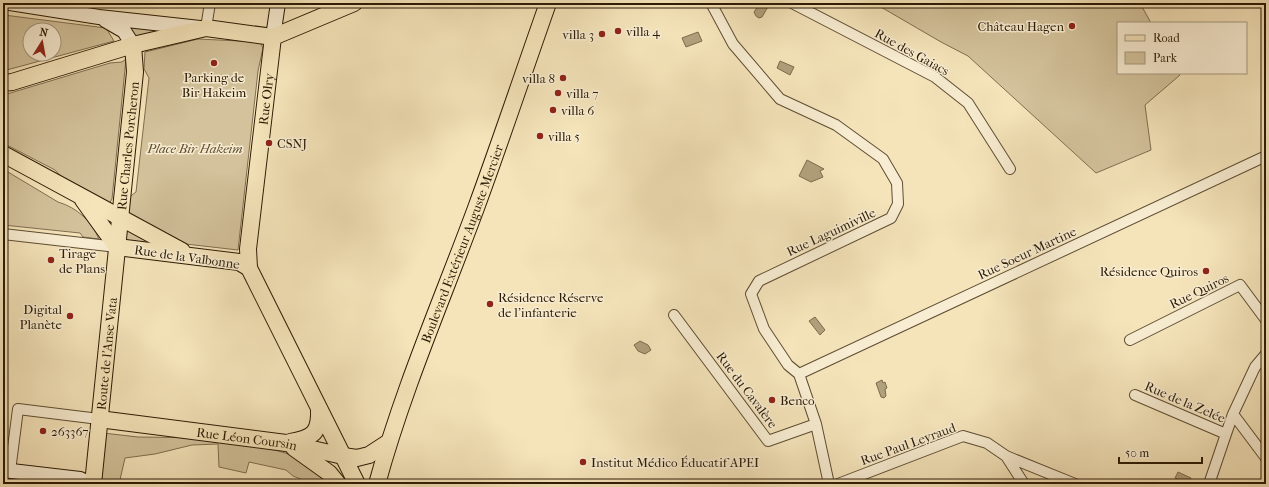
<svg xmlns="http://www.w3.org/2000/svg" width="1269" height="487" viewBox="0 0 1269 487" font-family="'IM FELL French Canon',serif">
<rect width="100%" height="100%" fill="#f5e4ba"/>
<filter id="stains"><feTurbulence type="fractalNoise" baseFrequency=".005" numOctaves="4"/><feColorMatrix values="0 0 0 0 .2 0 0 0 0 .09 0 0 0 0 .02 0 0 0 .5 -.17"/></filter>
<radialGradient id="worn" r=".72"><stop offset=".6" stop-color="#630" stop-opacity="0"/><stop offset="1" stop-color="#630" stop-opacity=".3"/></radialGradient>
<path fill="#d3c29b" stroke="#806e50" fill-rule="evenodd" d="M874,3H1140L1151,23H1118V73H1179L1180,75L1145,105L1151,150L1096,173L968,56L941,42Z
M4,15L106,28L114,41L3,71ZM30,30H54V54H30Z
M125,24L167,30L137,38L132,31Z
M198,39L260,42L263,48L258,71L238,250L177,243L127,213L128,198L136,192L149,78L144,69L145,52Z
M126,59L112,199L109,204L65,181L55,170L3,143V96L7,94L110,63L122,62Z
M3,169L58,202C78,208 91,221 99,239L83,237L80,233L3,225Z
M126,228L156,244H125Z
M103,433L138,437L216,438L269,448L301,458L328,484H313L293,476L286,470L249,462L246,473L219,467L218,444L192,445L155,454L125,458L119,484H100Z"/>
<path fill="#b1a07c" stroke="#7c6b4c" d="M760,3H766L769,5L762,17L759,18L756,16L754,12Z
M698,32L702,41L686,47L682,38Z
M780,61L794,67L790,75L777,68Z
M807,160L824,169L820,171L823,177L811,182L799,176Z
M815,317L825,330L820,335L809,321Z
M640,341L648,345L651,350L645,354L638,351L634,345Z
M882,380L883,383L885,382L887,388L885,389L886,396L884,398L881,397L876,383Z
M1178,472L1191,478L1189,484L1175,478Z"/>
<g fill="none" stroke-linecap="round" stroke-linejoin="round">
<defs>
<path id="street" d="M711,3L733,44L780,99L836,125L883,159L897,183L898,204L891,218L759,281L751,294L764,329L788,365L799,374L816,424L829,484
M792,3L935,77L968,103L1010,169
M206,28L210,3
M3,234L117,247
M674,315L768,441L816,424
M1130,340L1240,285L1266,320
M799,374L1266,156
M1135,395L1226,434
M1233,414L1266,458
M1006,456L1024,484
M10,471L18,409L99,419
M838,484L963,436L987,443L1006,456L1075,484
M1209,484L1226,434L1233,414L1255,367L1266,354"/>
<path id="secondary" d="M10,3L99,17L200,28
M105,20L124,31L133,45
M273,37L278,3
M3,470L80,479L90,484"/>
<g id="primary">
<path d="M3,83L12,82L133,45L206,28L273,37L354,3"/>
<path d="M3,154L182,251"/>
<path d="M83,200L117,247"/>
<path d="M117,247L239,262L249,268L357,484"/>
<path id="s1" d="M249,268L248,249L250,232L273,37"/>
<path id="s2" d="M99,419L286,443L343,456L357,458L369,455L389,442"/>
<path d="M290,442C313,438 320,433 319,409"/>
<path d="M294,448L329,473L338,484"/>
<path id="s3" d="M93,484L135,72L133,45"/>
<path id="s4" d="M377,484C403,389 442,300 476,208C501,140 524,71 548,3"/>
</g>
</defs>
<use href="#street" stroke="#5e4d32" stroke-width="12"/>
<use href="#secondary" stroke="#2c1b04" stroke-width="16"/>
<use href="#primary" stroke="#2c1b04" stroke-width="18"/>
<use href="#street" stroke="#f8edd2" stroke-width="10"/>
<use href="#secondary" stroke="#f8edd2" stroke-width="14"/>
<use href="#primary" stroke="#f5e4ba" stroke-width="16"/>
</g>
<g fill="#8f2418" stroke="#f8edd2" stroke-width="1.5">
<circle cx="1072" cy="26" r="4"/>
<circle cx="618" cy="31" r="4"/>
<circle cx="602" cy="34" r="4"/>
<circle cx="214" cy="63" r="4"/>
<circle cx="563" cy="78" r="4"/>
<circle cx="558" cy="93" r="4"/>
<circle cx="553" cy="110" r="4"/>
<circle cx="540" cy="136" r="4"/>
<circle cx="269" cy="143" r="4"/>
<circle cx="51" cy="260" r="4"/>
<circle cx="1206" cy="271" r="4"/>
<circle cx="490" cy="304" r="4"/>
<circle cx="70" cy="316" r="4"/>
<circle cx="772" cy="400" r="4"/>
<circle cx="43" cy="431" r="4"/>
<circle cx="583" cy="462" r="4"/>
</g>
<g text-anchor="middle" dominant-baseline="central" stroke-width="3" stroke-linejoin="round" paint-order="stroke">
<g font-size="13" fill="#2c1b04" stroke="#f8edd2" text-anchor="start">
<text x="1064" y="26" text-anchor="end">Château Hagen</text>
<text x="626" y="31">villa 4</text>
<text x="594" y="34" text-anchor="end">villa 3</text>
<text x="214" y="77" text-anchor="middle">Parking de<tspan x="214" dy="15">Bir Hakeim</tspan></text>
<text x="555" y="78" text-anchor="end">villa 8</text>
<text x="566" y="93">villa 7</text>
<text x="561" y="110">villa 6</text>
<text x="548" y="136">villa 5</text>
<text x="277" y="143">CSNJ</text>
<text x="59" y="253">Tirage<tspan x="59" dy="15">de Plans</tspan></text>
<text x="1198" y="271" text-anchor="end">Résidence Quiros</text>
<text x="498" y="297">Résidence Réserve<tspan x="498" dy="15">de l'infanterie</tspan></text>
<text x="62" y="309" text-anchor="end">Digital<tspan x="62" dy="15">Planète</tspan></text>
<text x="780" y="400">Benco</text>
<text x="51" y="431">263367</text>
<text x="591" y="462">Institut Médico Éducatif APEI</text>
</g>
<g font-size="13" fill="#2c1b04" stroke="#f8edd2">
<text transform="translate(912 52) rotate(29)">Rue des Gaiacs</text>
<text stroke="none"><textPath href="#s1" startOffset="170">Rue Olry</textPath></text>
<text stroke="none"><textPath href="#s3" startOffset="340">Rue Charles Porcheron</textPath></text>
<text transform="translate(831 232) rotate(-25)">Rue Laguimiville</text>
<text stroke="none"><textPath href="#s4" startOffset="255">Boulevard Extérieur Auguste Mercier</textPath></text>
<text transform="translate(1027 253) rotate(-25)">Rue Soeur Martine</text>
<text transform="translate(187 257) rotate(8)">Rue de la Valbonne</text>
<text transform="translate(1199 291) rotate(-26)">Rue Quiros</text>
<text stroke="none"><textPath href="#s3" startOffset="131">Route de l'Anse Vata</textPath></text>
<text transform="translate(747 390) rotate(53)">Rue du Cavalère</text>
<text transform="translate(1185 402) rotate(23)">Rue de la Zelée</text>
<text stroke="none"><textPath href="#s2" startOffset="149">Rue Léon Coursin</textPath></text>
<text transform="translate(908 444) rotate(-20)">Rue Paul Leyraud</text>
</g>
<g font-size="13" font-style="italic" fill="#5e4d31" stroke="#f8edd2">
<text x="195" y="148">Place Bir Hakeim</text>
</g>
</g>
<rect width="1269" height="487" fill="none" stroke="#f5e4ba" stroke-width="16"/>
<rect x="4" y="4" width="1261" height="479" fill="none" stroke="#2c1b04" stroke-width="2"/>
<rect x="8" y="8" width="1253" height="471" fill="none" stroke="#2c1b04"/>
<rect x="1117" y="22" width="130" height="52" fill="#f8edd2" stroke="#a69980"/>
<rect x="1125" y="35" width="20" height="6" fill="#f5e4ba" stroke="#a69980"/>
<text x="1153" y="42" font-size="12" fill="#2c1b04">Road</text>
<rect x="1125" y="52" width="20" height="12" fill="#d3c29b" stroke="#a69980"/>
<text x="1153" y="62" font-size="12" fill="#2c1b04">Park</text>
<g transform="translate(42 42) rotate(11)"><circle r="19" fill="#f8edd2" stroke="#a69980"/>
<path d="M0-3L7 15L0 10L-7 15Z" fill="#8f2418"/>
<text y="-6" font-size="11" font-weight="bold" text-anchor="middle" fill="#2c1b04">N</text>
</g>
<path d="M1119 457v6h83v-6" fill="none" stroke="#2c1b04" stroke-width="2"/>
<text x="1125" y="457" font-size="12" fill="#2c1b04" stroke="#f8edd2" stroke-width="3" paint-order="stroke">50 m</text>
<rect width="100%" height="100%" filter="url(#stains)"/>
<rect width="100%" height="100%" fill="url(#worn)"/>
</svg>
